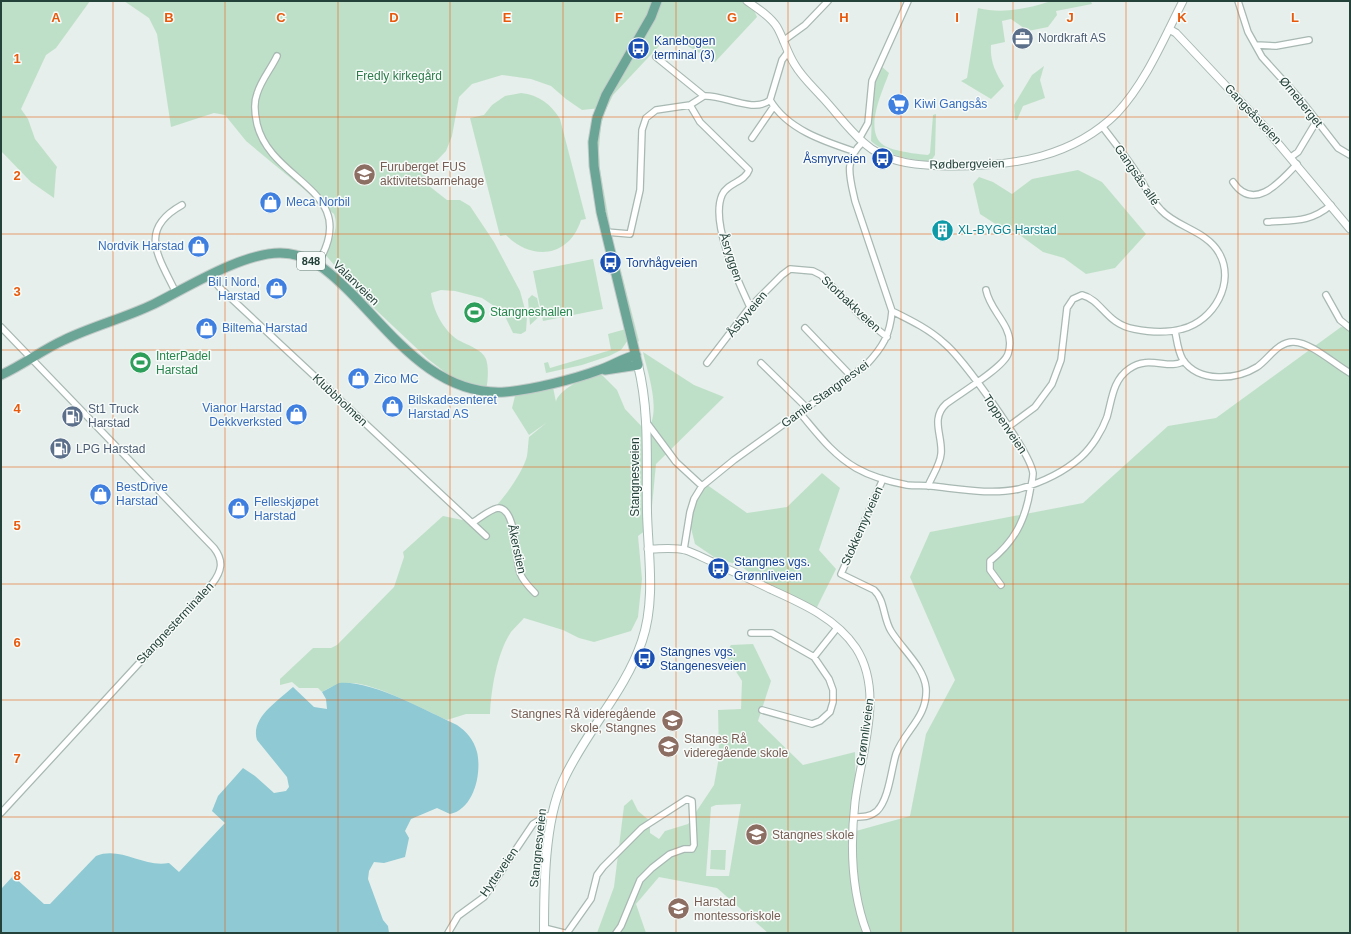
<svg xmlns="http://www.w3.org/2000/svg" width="1351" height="934" viewBox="0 0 1351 934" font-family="Arial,sans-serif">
<rect width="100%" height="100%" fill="#e6efeb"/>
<path fill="#bfe0c8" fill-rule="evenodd" d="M1,1H90L56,48L46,55L21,109L28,119L35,139L57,167L56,170L54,198L31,182L1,151Z
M124,1H750L757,17L715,62L679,41L660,45L613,95L605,112L601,125L599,149L600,169L610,226L602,194L596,151L601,108L582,110L566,99L551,86L531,79L502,75L472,84L459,97L452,136L446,151L425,173L424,182L447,200H460L470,206L494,242L520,291L527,317L526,331L521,334L513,333L503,312L482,298L455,291L441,290L431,293C433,310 443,330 458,340C467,345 482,349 486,359C489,368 488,381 486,390L472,388L451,377L428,359L359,294L323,252C333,240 339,228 334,214L246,141L225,115L214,113L171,127L157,34L149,18Z
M1051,1H1091L1092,4L1056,11L1057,15L1048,27L1028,31L1011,19L1002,21L1005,42L991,45C990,61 995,72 1004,86L991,99L961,81L967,78L978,8C1002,14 1027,9 1051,1Z
M881,66L889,73C883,90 864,129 882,144C890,151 917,154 928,155L930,153L933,115L936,114L935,155L930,162C908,159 888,156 871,141L873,88Z
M1044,66L1040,80L1045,98L1023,106L1017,120H1015L1014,105L1032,75Z
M521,93C539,95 551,104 560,119L586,219L581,220C569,258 531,261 506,235L500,236L470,118L484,115L492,105L505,96Z
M1078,170L1102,182L1146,234L1115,268L1086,274L1064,258L1043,252L1017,233L994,223L980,214L973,184L979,177L993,182L1012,194L1032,179Z
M616,251L639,341L638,342L637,341Z
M593,259L603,309L543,321L533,271Z
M532,295L537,298L541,315L530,325L528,299Z
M1341,327L1350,328V933H768L717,888L659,877L636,904L646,933H597L614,887L624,806L632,799L638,811L650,821V833L659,839L665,831L688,824L714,785L719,757L718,710L741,709L742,681L725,654L731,645L753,644L771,681L758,721L803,765L855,752L856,831L910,816L926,734L955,680L910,577L930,532L1083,503L1168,426L1216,418ZM741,804L729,876H706L711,807L716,805Z
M626,329L628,340L621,350L609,356L582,365L546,373L544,363L548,362L550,368L611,350L608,334Z
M643,352L694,385L724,397L656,464L650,527L638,536L642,579L638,617L631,631L594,642L579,638L563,630L524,618C520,623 515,627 511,632C497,653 491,690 490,714H466L447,720C424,710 375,683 351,683C340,683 332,686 322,692L318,688H299L292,682L280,685V679L313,648H331L337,645L394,587L404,557L403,552L443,516L477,523C494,513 522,476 527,456C528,450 528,443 529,437L546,423L529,435L512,408L515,396L553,387L556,402C557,391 589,373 600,373L617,390L625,409L646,431C663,414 647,371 643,352Z
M822,473L840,488L819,550L836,569L816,609L760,581L741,566L714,557L695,544L689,520L703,482L747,513L787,507Z
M711,850H726L725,870L710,869Z"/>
<path fill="#8ec9d4" d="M339,683C372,680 426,711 457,725C466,731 474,740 477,752C482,773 474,809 450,814L437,808L411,819L405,831L409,838L405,857L384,863L374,862L369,871L368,879L383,920L388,926L389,933H1V887L2,888L13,876L44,904H50L96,856C121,846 143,868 169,863L179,872L225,823L212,811L218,796L243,768L255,776L274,793L286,791L289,787L287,777L257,740C250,718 278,701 293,687L314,707L327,709L326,699L322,692Z"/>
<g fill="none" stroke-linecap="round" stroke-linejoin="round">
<defs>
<path id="minor" d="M1238,1L1248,32L1262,57L1300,99L1338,148L1350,155
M783,41L805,25L828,1
M1256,45L1276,46L1309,40
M277,56C271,69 261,80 257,94C253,104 255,115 257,124C271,183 362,190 318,263
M656,57L704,96C722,94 754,114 770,100L782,60L788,52
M770,100C787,129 823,141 853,151
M690,105L700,122L749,170C745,182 727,183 722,195C710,223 738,281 750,307
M752,138L774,106
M859,139L868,123L872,81L908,1
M1291,157L1298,152L1316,122
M1233,182C1254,213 1281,181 1297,164
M1267,222C1292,220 1310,223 1331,205
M606,232L630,234L640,190L642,130L646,118L656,110L690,105L704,96
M210,276L220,288L486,536
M176,293C159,257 137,230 182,205
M1326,295L1340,320L1350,328
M892,311C910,320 929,329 944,343C963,358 1030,452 1033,473C1033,479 1031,485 1030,491C1025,521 1014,542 990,561V570L1001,585
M1,327L214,548C224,561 222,571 212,584L1,813
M805,328L851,376
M1175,331C1177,341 1178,352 1183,360C1199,383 1236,380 1257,367C1269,359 1278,341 1294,342C1312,343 1334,364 1350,373
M707,363L750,307L782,275L790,269L813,271L821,275L862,317L887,337
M761,363L807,408
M800,413C817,433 832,454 856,468C870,476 891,482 907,485C915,486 923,485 931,486C960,489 991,495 1019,489C1040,483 1064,472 1081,457C1092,447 1102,431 1107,417C1112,399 1113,380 1129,369C1149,354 1169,371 1184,361
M647,423L676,462L702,486
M1008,427L1035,407L1052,384L1061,360L1067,308L1073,299L1082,295C1102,300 1106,324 1134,329C1149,332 1168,333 1182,329C1214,321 1236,282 1219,253C1207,231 1176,227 1161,210C1151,200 1145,186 1138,175C1127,158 1114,142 1102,126
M928,486C932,476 940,465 941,454C943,436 930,419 946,404C959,394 1003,368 1008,354C1011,345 1010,336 1006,328C999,314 989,305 986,290
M472,523C479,519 491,508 499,508C517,510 515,559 520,573C523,581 529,587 535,593
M684,549L690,512L694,499L702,486L734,460L866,365C883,347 890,335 892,311L855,201C850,178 843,160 863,142
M751,633H772L814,657L829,679L833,690V702L830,712L820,721L812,724L762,710
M814,657L837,628
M854,817C863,817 870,817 877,811C889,799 891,770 896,754C905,730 928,717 926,688C924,667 902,649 891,631C883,618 885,600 874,590L841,574L883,479
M544,928L564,933
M448,933L458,916L484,897L533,824L544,817L552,815
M567,933L591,899L597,875L603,867L642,828L687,799L692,801L694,845L692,849H684L670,854L652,868L640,880L621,926L616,933"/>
<path id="tertiary" d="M747,1C757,8 770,16 777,27C784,39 787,53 795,65C802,77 813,87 822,97C836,112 848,129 863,142C887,165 923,166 955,166C1014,166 1073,157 1117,113C1146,82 1164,38 1183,1
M1169,29L1176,33L1261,123L1350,229
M648,549C660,549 674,547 685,550C695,553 705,559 715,563C733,572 752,580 770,589C801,603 836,618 856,648C885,693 861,753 855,802C850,846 851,891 867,933"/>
<path id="secondary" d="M544,933C544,888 544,822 563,781C585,732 625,692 642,641C656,600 648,554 647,512C646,462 650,413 638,365"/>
<path id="primary" d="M605,370L638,365L601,212L594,166L593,142L597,118L606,95L651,17L657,1
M1,375C23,365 42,350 64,340C93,326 125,318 154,304C188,287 242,253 280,253C311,253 332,274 353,295C395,338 437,396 505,392C531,390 575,379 599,370C612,366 623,358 636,355"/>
</defs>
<use href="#minor" stroke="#a8b8b2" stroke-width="8"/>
<use href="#tertiary" stroke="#a8b8b2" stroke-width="9"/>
<use href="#secondary" stroke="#a4bbb3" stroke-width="10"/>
<use href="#primary" stroke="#c2cac8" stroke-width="11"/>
<use href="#minor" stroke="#fff" stroke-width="5.5"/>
<use href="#tertiary" stroke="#fff" stroke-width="7"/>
<use href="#secondary" stroke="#fff" stroke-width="8"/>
<use href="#primary" stroke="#6aa596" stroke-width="9"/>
</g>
<path fill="none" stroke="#e8590c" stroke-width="1" stroke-opacity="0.55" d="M113,1V933M225,1V933M338,1V933M450,1V933M563,1V933M676,1V933M788,1V933M901,1V933M1013,1V933M1126,1V933M1238,1V933M1,117H1350M1,234H1350M1,350H1350M1,467H1350M1,584H1350M1,700H1350M1,817H1350"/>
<defs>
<symbol id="office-disc" viewBox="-11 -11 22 22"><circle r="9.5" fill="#5c6f8a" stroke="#f7fbf9"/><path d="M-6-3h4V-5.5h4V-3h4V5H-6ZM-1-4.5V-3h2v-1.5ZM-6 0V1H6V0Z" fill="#fff"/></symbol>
<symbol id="bus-disc" viewBox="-11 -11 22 22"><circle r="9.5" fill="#1a4fb4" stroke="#f7fbf9"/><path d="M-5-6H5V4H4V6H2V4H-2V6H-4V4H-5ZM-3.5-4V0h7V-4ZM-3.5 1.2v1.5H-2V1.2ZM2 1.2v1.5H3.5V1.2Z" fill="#fff"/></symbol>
<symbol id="supermarket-disc" viewBox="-11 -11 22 22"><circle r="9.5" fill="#3f7fe0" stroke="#f7fbf9"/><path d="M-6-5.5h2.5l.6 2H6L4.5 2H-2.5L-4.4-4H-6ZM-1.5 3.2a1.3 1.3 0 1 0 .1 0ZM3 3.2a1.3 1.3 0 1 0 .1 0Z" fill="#fff"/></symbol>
<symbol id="school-disc" viewBox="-11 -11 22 22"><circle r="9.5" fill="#8d6e63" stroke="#f7fbf9"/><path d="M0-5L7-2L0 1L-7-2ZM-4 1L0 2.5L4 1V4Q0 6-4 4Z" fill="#fff"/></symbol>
<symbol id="shop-disc" viewBox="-11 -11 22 22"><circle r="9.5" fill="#3f7fe0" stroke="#f7fbf9"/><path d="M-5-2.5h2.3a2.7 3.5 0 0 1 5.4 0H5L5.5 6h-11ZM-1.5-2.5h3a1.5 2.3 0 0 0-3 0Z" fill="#fff"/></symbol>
<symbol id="building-disc" viewBox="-11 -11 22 22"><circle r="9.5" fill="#0f9aa8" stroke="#f7fbf9"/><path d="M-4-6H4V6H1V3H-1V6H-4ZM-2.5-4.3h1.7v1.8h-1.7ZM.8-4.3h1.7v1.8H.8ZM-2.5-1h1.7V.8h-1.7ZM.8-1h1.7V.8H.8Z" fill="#fff"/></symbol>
<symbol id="stadium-disc" viewBox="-11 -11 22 22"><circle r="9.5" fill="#2e9e5b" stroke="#f7fbf9"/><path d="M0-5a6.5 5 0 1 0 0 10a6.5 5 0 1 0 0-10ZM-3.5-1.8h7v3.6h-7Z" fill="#fff"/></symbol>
<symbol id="fuel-disc" viewBox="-11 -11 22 22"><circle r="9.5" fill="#5c6f8a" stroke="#f7fbf9"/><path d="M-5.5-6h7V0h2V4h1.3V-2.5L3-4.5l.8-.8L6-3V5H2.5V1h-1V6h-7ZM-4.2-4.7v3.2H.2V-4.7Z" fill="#fff"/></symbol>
</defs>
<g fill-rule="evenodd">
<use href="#office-disc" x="1010" y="26" width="25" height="25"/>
<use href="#bus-disc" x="626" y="36" width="25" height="25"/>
<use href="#supermarket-disc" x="886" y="92" width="25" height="25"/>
<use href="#bus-disc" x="870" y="146" width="25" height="25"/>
<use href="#school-disc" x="352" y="162" width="25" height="25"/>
<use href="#shop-disc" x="258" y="190" width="25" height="25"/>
<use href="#building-disc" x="930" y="218" width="25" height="25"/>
<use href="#shop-disc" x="186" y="234" width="25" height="25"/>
<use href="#bus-disc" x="598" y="250" width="25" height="25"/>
<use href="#shop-disc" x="264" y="276" width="25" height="25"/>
<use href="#stadium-disc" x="462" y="300" width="25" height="25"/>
<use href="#shop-disc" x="194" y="316" width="25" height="25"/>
<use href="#stadium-disc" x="128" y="350" width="25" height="25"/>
<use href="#shop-disc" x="346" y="366" width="25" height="25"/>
<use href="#shop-disc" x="380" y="394" width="25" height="25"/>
<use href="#shop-disc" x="284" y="402" width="25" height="25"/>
<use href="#fuel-disc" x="60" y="404" width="25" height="25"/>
<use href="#fuel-disc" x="48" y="436" width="25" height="25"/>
<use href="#shop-disc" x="88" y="482" width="25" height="25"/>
<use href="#shop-disc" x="226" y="496" width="25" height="25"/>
<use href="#bus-disc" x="706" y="556" width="25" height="25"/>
<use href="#bus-disc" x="632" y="646" width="25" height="25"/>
<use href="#school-disc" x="660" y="708" width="25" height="25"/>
<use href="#school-disc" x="656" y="734" width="25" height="25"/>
<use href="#school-disc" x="744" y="822" width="25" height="25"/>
<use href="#school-disc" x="666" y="896" width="25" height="25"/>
</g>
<g text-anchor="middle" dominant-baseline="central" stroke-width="3" stroke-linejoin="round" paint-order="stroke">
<rect fill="#f7fbf9" stroke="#637a73" stroke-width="1" x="297" y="252" width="28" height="18" rx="3"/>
<g font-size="11" font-weight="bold" fill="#24423a">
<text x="311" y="261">848</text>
</g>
<g font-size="12" fill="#4e5e75" stroke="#f7fbf9" text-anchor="start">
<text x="1038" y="38">Nordkraft AS</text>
<text x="88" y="409">St1 Truck<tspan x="88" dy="14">Harstad</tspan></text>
<text x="76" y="449">LPG Harstad</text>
</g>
<g font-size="12" fill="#164399" stroke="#f7fbf9" text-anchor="start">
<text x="654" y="41">Kanebogen<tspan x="654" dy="14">terminal (3)</tspan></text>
<text x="866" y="159" text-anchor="end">Åsmyrveien</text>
<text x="626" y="263">Torvhågveien</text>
<text x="734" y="562">Stangnes vgs.<tspan x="734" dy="14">Grønnliveien</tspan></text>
<text x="660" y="652">Stangnes vgs.<tspan x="660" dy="14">Stangenesveien</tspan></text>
</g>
<g font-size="12" fill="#2d7a4b" stroke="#f7fbf9">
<text x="399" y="76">Fredly kirkegård</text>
</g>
<g font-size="12" fill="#24423a" stroke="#f7fbf9">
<text transform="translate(1301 102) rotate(51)">Ørneberget</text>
<text transform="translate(1253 114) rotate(47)">Gangsåsveien</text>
<text transform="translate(967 164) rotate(-1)">Rødbergveien</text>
<text transform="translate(1137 175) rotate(56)">Gangsås allé</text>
<text transform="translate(731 257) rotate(72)">Åsryggen</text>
<text transform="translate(356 283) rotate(44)">Valanveien</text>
<text transform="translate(851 304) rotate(43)">Storbakkveien</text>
<text transform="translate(747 314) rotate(-50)">Åsbyveien</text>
<text transform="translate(825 394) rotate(-36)">Gamle Stangnesvei</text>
<text transform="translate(340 400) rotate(43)">Klubbholmen</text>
<text transform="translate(1005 424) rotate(56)">Toppenveien</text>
<text transform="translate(635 477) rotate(-90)">Stangnesveien</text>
<text transform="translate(862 526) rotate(-66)">Stokkemyrveien</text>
<text transform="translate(517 549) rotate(78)">Åkerstien</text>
<text transform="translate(175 623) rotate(-47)">Stangnesterminalen</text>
<text transform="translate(865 732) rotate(-82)">Grønnliveien</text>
<text transform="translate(538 848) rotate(-84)">Stangnesveien</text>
<text transform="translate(499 872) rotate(-55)">Hytteveien</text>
</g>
<g font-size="12" fill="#366cbe" stroke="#f7fbf9" text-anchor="start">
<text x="914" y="104">Kiwi Gangsås</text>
<text x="286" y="202">Meca Norbil</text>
<text x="184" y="246" text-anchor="end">Nordvik Harstad</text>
<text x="260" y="282" text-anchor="end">Bil i Nord,<tspan x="260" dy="14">Harstad</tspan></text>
<text x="222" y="328">Biltema Harstad</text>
<text x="374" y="379">Zico MC</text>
<text x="408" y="400">Bilskadesenteret<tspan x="408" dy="14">Harstad AS</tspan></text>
<text x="282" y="408" text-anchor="end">Vianor Harstad<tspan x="282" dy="14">Dekkverksted</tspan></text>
<text x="116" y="487">BestDrive<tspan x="116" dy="14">Harstad</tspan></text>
<text x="254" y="502">Felleskjøpet<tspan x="254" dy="14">Harstad</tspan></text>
</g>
<g font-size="12" fill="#785e54" stroke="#f7fbf9" text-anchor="start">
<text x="380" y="167">Furuberget FUS<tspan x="380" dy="14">aktivitetsbarnehage</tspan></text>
<text x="656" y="714" text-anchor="end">Stangnes Rå videregående<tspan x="656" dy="14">skole, Stangnes</tspan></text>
<text x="684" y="739">Stanges Rå<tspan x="684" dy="14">videregående skole</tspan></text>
<text x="772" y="835">Stangnes skole</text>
<text x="694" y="902">Harstad<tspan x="694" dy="14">montessoriskole</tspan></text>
</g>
<g font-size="12" fill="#0d838f" stroke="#f7fbf9" text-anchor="start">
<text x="958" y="230">XL-BYGG Harstad</text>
</g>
<g font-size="12" fill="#27864d" stroke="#f7fbf9" text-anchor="start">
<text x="490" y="312">Stangneshallen</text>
<text x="156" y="356">InterPadel<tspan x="156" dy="14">Harstad</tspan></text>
</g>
</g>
<g font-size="13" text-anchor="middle" font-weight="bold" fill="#e8590c" stroke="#f7fbf9" stroke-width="3" stroke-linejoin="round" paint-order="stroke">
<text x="56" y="22">A</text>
<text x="169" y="22">B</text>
<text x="281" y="22">C</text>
<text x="394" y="22">D</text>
<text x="507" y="22">E</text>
<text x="619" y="22">F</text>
<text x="732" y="22">G</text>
<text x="844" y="22">H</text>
<text x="957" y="22">I</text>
<text x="1070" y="22">J</text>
<text x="1182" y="22">K</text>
<text x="1295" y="22">L</text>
<text x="17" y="63">1</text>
<text x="17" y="180">2</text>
<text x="17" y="296">3</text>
<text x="17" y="413">4</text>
<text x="17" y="530">5</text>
<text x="17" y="647">6</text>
<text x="17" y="763">7</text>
<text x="17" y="880">8</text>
</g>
<rect width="1351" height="934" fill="none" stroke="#24423a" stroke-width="4"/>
</svg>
